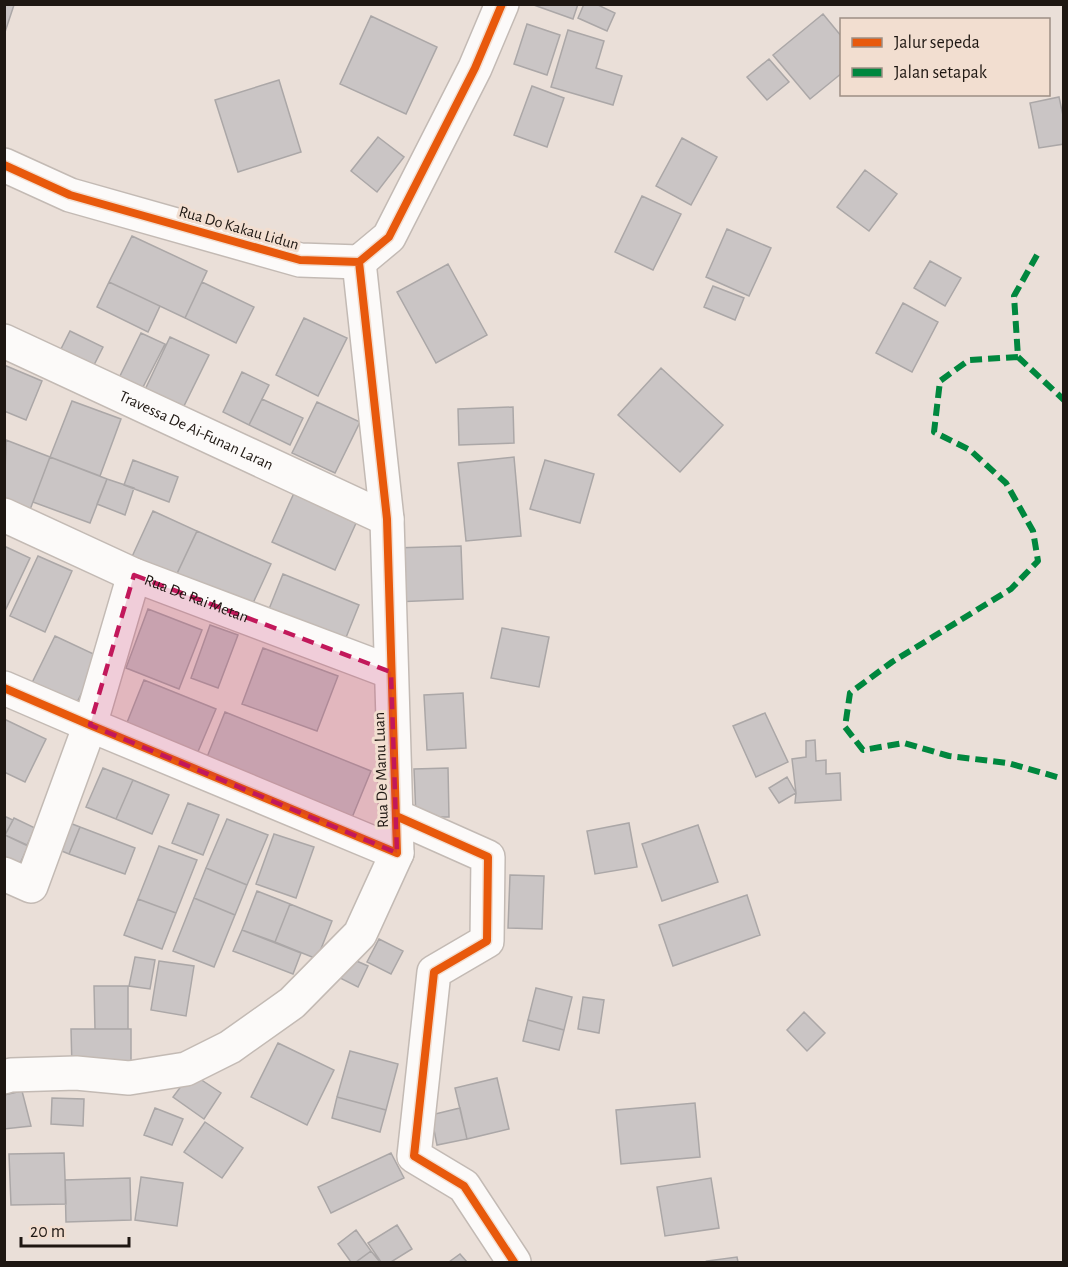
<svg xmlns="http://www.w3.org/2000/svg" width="1068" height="1267" viewBox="0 0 1068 1267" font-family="'Alegreya Sans',sans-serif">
<rect width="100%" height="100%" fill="#eadfd8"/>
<path fill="#cac5c5" stroke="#aba7a7" stroke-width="1.5" d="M4,4L14,5L4,35Z
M531,4H578L573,19Z
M584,4H596L615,13L607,31L578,18Z
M823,14L842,37V73L810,99L773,55Z
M371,16L437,47L406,114L340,84Z
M527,24L560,35L547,75L514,64Z
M568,30L604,41L596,68L622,76L613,105L551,87Z
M769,59L789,82L767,100L747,77Z
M279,80L301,152L238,172L215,100Z
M532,86L564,98L547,147L514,135Z
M1059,97L1064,120V144L1039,148L1030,103Z
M378,137L404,157L377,192L351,171Z
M682,138L717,157L691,205L656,186Z
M865,170L897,194L869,231L837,207Z
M642,196L681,214L653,270L615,252Z
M727,229L771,248L749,296L706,277Z
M132,236L207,271L185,318L109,282Z
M930,261L961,278L945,306L914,288Z
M448,264L487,335L436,363L397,292Z
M109,282L160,306L148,332L97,307Z
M202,282L254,307L236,343L185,318Z
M713,286L744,298L735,320L704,307Z
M903,303L938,322L912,372L876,353Z
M304,318L347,338L318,396L276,375Z
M70,331L103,347L93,367L60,351Z
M141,333L165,344L142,389L119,378Z
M170,337L209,355L181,412L143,394Z
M4,365L42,381L26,420L4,411Z
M661,368L723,425L680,472L618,415Z
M242,372L269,385L249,425L223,412Z
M262,399L303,418L290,445L249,425Z
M72,401L121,419L100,476L50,457Z
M317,402L360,422L335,473L292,453Z
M513,407L514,443L459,445L458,409Z
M6,440L50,457L28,515L4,506Z
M50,457L107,479L90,523L33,502Z
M514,457L521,536L466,541L458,463Z
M133,460L178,477L169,502L124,485Z
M545,460L594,474L580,523L530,509Z
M107,479L134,488L125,515L97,504Z
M294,493L357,521L335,570L272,542Z
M153,511L197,531L174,580L130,561Z
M197,531L271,564L248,614L174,580Z
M4,546L30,558L4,613Z
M461,546L463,599L395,602L393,548Z
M38,556L72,571L45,632L10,616Z
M283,574L359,605L343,645L267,614Z
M148,609L202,630L179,689L126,668Z
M210,625L238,635L218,688L191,678Z
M502,628L549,637L539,687L491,678Z
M55,636L100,657L73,710L29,689Z
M263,648L338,676L317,731L242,704Z
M144,680L216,709L197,754L126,725Z
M463,693L466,748L427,750L424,695Z
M225,712L371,771L351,820L205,762Z
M765,713L788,762L756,777L733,726Z
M4,719L46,739L25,782L4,772Z
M815,740L816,761L826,760V774L840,773L841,800L795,803L796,793L792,759L806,757V741Z
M103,768L133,780L116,819L86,807Z
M448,768L449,817H416L414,769Z
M787,777L796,793L779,803L769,788Z
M133,780L169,795L152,834L116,819Z
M188,803L219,815L203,855L172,843Z
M4,816L13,820L4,837Z
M14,818L35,828L27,845L5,835Z
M227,819L268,835L247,885L206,868Z
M62,820L80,827L69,854L52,847Z
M629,823L637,867L595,874L587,831Z
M698,825L718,882L662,901L642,844Z
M80,827L135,848L125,874L69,854Z
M274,834L314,847L296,898L256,884Z
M5,835L28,846L15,875L4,870Z
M159,846L197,860L176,913L138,899Z
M206,868L247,885L235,915L194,898Z
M510,875L544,876L542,929L508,928Z
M257,891L290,904L275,942L242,930Z
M747,895L760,935L673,966L659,925Z
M194,898L235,915L214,967L173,951Z
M138,899L176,913L162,949L124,935Z
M290,904L332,921L317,959L275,942Z
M242,930L301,953L293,974L233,951Z
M379,939L403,951L391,974L367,962Z
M345,956L368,966L358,987L336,976Z
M135,957L155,960L150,989L129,986Z
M159,961L194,966L186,1016L151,1010Z
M94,986H128V1029H95Z
M536,988L572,997L564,1030L528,1020Z
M583,997L604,1000L599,1033L578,1029Z
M804,1012L825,1033L807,1051L787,1030Z
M528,1020L564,1030L559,1050L523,1041Z
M71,1029H131V1068H72Z
M278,1043L334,1070L307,1125L251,1097Z
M350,1051L398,1064L386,1110L337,1097Z
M191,1073L221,1093L204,1119L173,1097Z
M497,1078L509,1129L467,1139L455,1088Z
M22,1091L31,1126L4,1129V1095Z
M337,1097L386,1110L380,1132L332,1118Z
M52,1098L84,1099L83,1126L51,1124Z
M695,1103L700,1157L621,1164L616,1110Z
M155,1108L183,1119L172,1145L144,1135Z
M460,1108L467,1139L437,1145L431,1115Z
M205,1122L243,1148L222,1178L184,1152Z
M64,1153L66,1204L11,1205L9,1154Z
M391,1153L404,1178L331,1213L318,1187Z
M141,1177L183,1183L177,1226L135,1220Z
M130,1178L131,1220L66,1222L65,1180Z
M711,1178L719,1228L665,1236L657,1187Z
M397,1225L412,1249L391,1262H381L368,1243Z
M356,1230L371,1251L356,1262H351L338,1244Z
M371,1251L380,1262H356Z
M460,1254L467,1262H449Z
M737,1257L738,1262H708L707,1261Z"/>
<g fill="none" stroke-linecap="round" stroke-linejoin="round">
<defs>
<g id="street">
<path d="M4,165L70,195L300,260L359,262L389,237L475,68L502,4"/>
<path id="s1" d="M4,341L387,519"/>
<path id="s2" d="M4,515L134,575L391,672"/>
<path d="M4,688L90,725L397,853L387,519L359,262"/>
<path d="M396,816L488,857L487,941L434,972L414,1156L464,1186L514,1262"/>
<path d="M4,874L31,886L90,725L134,575"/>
<path d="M4,1077L11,1075L76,1073L129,1078L186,1069L230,1047L292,1003L360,934L397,853"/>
</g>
</defs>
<use href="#street" stroke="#c3bab4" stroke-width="36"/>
<use href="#street" stroke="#fcfaf9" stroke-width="33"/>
<path stroke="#00873e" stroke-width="6" stroke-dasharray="12 6" stroke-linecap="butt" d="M1037,255L1014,296L1018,357L1064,400
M1018,357L969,360L940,381L934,432L970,450L1006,483L1033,531L1038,561L1011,589L892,662L850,693L845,727L863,750L904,743L949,756L1008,763L1064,779"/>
<defs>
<path id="cycleway" d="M4,165L70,195L300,260L359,262L389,237L475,68L502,4
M4,688L90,725L397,853L387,519L359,262
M396,816L488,857L487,941L434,972L414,1156L464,1186L514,1262"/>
</defs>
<use href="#cycleway" stroke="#f2ded0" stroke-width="11"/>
<use href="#cycleway" stroke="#e8590c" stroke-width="8"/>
</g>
<path fill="#c2185b" fill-opacity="0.2" stroke="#c2185b" stroke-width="4.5" stroke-dasharray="12 8" stroke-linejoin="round" d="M134,575L391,672L397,853L90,725Z"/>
<g text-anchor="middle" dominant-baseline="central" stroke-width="6" stroke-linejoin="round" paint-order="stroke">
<g font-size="16" fill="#1e1712" stroke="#f2ded0">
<text transform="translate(239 228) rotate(16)">Rua Do Kakau Lidun</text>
<text stroke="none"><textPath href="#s1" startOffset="212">Travessa De Ai-Funan Laran</textPath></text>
<text stroke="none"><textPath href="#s2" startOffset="210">Rua De Rai Metan</textPath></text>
<text transform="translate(381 770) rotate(-92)">Rua De Manu Luan</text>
</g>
</g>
<rect width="1068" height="1267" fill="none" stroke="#1e1712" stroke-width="12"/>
<rect x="840" y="18" width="210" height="78" fill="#f2ded0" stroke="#9d8e84" stroke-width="1.5"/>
<rect x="852" y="38" width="30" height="9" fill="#e8590c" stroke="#9d8e84" stroke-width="1.5"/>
<text x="894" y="48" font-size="18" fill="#1e1712">Jalur sepeda</text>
<rect x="852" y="68" width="30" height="9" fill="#00873e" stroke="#9d8e84" stroke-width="1.5"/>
<text x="894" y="78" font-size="18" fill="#1e1712">Jalan setapak</text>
<path d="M21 1237v9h108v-9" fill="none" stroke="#1e1712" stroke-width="3"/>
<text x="30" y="1237" font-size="18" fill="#1e1712" stroke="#f2ded0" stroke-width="4.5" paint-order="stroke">20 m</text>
</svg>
